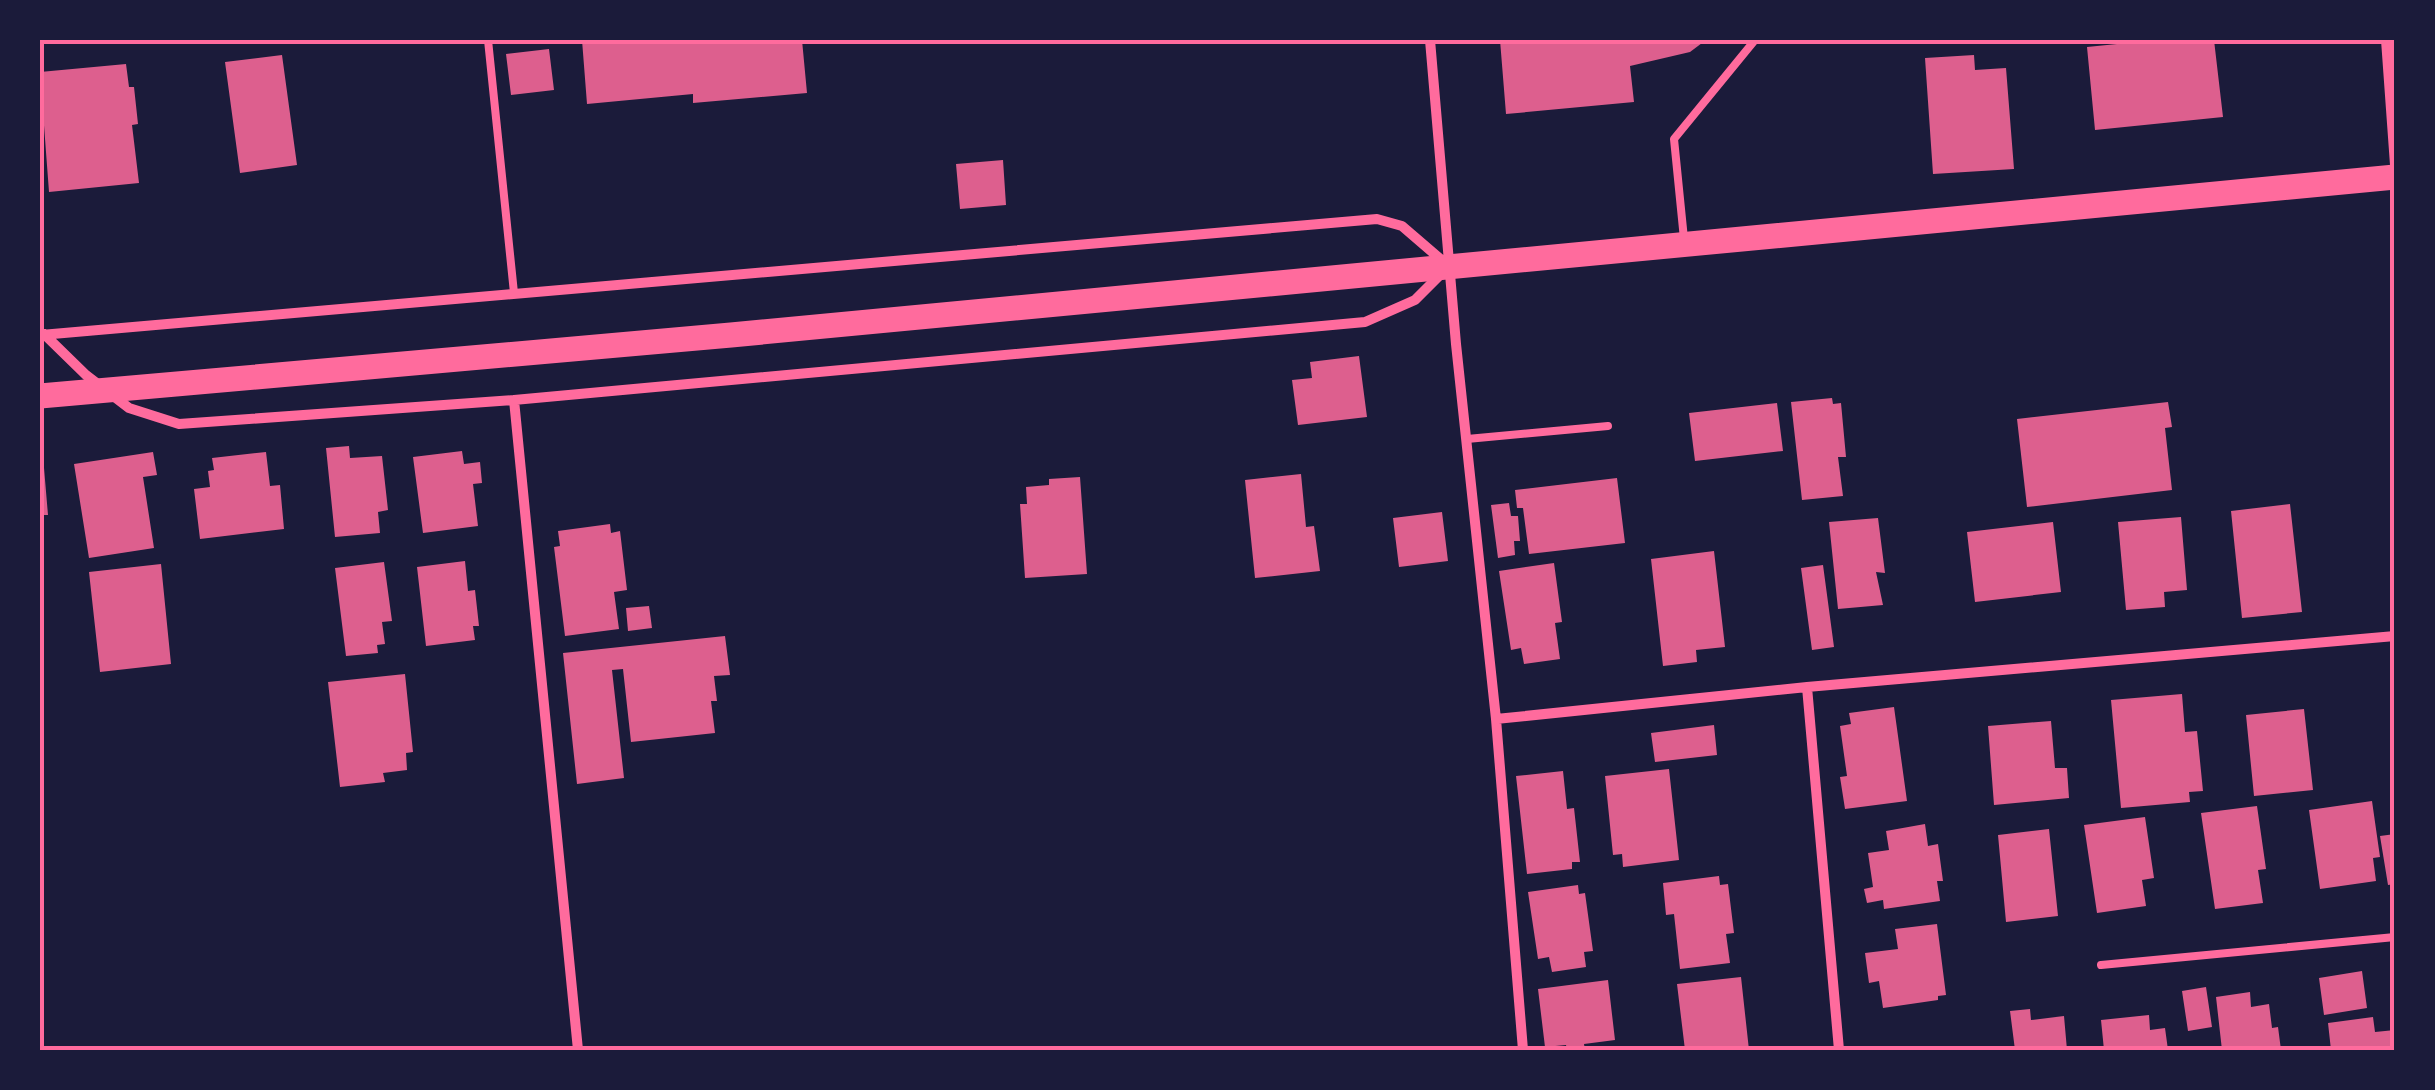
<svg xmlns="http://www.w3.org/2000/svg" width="2435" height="1090" viewBox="0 0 2435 1090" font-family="Commissioner,sans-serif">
<rect width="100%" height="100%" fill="#1b1b3a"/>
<path fill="#dd5f8e" d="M582,40H802L807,93L693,103V94L587,104Z
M1500,40H1706L1690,52L1630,66L1634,102L1506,114Z
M2157,40H2214L2223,117L2095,130L2087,47Z
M549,49L554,90L511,95L506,54Z
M282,55L297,165L240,173L225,62Z
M1974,55L1975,70L2006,68L2014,169L1933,174L1925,58Z
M126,64L129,87H134L138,124L132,125L139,183L49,192L40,72Z
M1003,160L1006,205L960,209L956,164Z
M1359,356L1367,417L1298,425L1292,380L1312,378L1310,362Z
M1832,398L1833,404L1841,403L1846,457H1838L1843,496L1802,500L1791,402Z
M2168,402L2172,427L2165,428L2172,490L2027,507L2017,419Z
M1777,403L1783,451L1695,461L1689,413Z
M349,446L350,458L382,456L388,510L378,512L380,533L335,537L326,448Z
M462,451L464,464L480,462L482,483L473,484L478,526L423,533L413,457Z
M153,452L157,475L143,477L154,548L89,558L74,464Z
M266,452L270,486L280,485L284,529L200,539L194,489L210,487L208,471L214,470L212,458Z
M40,456H43L48,515H40Z
M1301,474L1306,527L1314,526L1320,571L1255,578L1245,480Z
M1080,477L1087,574L1025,578L1020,504H1027L1026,487L1049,485V479Z
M1617,478L1625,543L1529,554L1523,508H1517L1515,490Z
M1509,503L1511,516H1518L1520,541H1514L1515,555L1498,558L1491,505Z
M2290,504L2302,612L2242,618L2231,511Z
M1442,512L1448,561L1399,567L1393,518Z
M2181,517L2187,590L2164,592L2165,607L2126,610L2118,522Z
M1878,518L1885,573L1876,572L1883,605L1838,609L1829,522Z
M2053,522L2061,592L1975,602L1967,532Z
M610,524L611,533L620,531L627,590L614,592L619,629L565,636L554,547L560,546L558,531Z
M1714,551L1725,647L1696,650L1697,662L1663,666L1651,559Z
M465,561L468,591L475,590L479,626H473L475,640L426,646L417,567Z
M384,562L392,621L382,622L385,644L377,645L378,653L346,656L335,568Z
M1554,563L1562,622L1555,623L1560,659L1524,664L1521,648L1511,650L1499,571Z
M161,564L171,664L100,672L89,572Z
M1823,565L1834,647L1812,650L1801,568Z
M649,606L652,628L628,631L626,608Z
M725,636L730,675L714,676L717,701H711L715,733L631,742L623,669L612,670L624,778L577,784L563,653Z
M405,674L413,752L406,753L407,770L383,773L385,782L340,787L328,682Z
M2182,694L2185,732L2197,731L2203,791L2189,792L2190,802L2121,808L2111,700Z
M1894,707L1907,801L1845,809L1840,777L1847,776L1840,726L1851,724L1849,713Z
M2304,709L2313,790L2254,796L2246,715Z
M2051,721L2055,768H2067L2069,798L1994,805L1988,726Z
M1714,725L1717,755L1655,762L1651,733Z
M1669,769L1679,860L1623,867L1622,854L1613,855L1605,776Z
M1563,771L1567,809L1574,808L1580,862H1572V869L1527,874L1516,776Z
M2372,801L2380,857L2373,858L2376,881L2320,889L2309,810Z
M2257,806L2266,869L2258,870L2263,903L2215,909L2201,813Z
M2145,817L2154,878L2142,880L2146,906L2097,913L2084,825Z
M1925,824L1928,846L1938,844L1943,881H1937L1940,901L1884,909L1883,900L1867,903L1864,889L1873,887L1868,853L1889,850L1886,831Z
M2049,829L2058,916L2006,922L1998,835Z
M2395,834V884L2388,885L2380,836Z
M1719,876L1720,885L1728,884L1734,933L1726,934L1730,963L1680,969L1674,914L1666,915L1663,883Z
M1578,885L1579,894L1585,893L1593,951L1584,952L1586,967L1552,972L1549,957L1538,959L1528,892Z
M1937,924L1946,995L1938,996V1000L1883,1008L1879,981L1869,983L1865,953L1898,949L1895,929Z
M2362,971L2367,1008L2324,1015L2319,978Z
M1741,977L1749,1050H1685L1677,984Z
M1608,980L1615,1040L1584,1044L1585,1050H1567L1566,1045L1545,1047L1538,989Z
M2206,987L2212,1027L2188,1031L2182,991Z
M2250,992L2251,1007L2269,1004L2272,1028L2278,1027L2281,1050H2222L2216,997Z
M2030,1009L2031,1020L2064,1016L2067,1050H2015L2010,1011Z
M2149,1015L2150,1030L2165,1028L2168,1050H2104L2101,1020Z
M2373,1017L2375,1032L2395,1030V1050H2331L2328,1023Z"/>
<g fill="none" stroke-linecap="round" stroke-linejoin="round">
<path stroke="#ff6b9d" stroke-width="6" d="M40,287L41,303"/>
<path stroke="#ff6b9d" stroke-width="8" d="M488,40L514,293
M1684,239L1674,139L1755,40
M1467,439L1608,426
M2101,965L2395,937"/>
<path stroke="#ff6b9d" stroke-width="10" d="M1430,40L1456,344L1496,719L1523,1050
M2386,40L2395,165
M44,334L86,375L129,408L179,424L514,400L1365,322L1415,300L1441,274
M41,335L1377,219L1402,226L1445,263
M514,400L578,1050
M1807,687L1839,1050
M1496,719L1807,687L2395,636"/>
<path stroke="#ff6b9d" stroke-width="25" d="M40,396L731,335L2395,177"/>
</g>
<rect width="2435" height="1090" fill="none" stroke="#1b1b3a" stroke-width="85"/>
<rect x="42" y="42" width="2350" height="1006" fill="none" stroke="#ff6b9d" stroke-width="4"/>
</svg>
